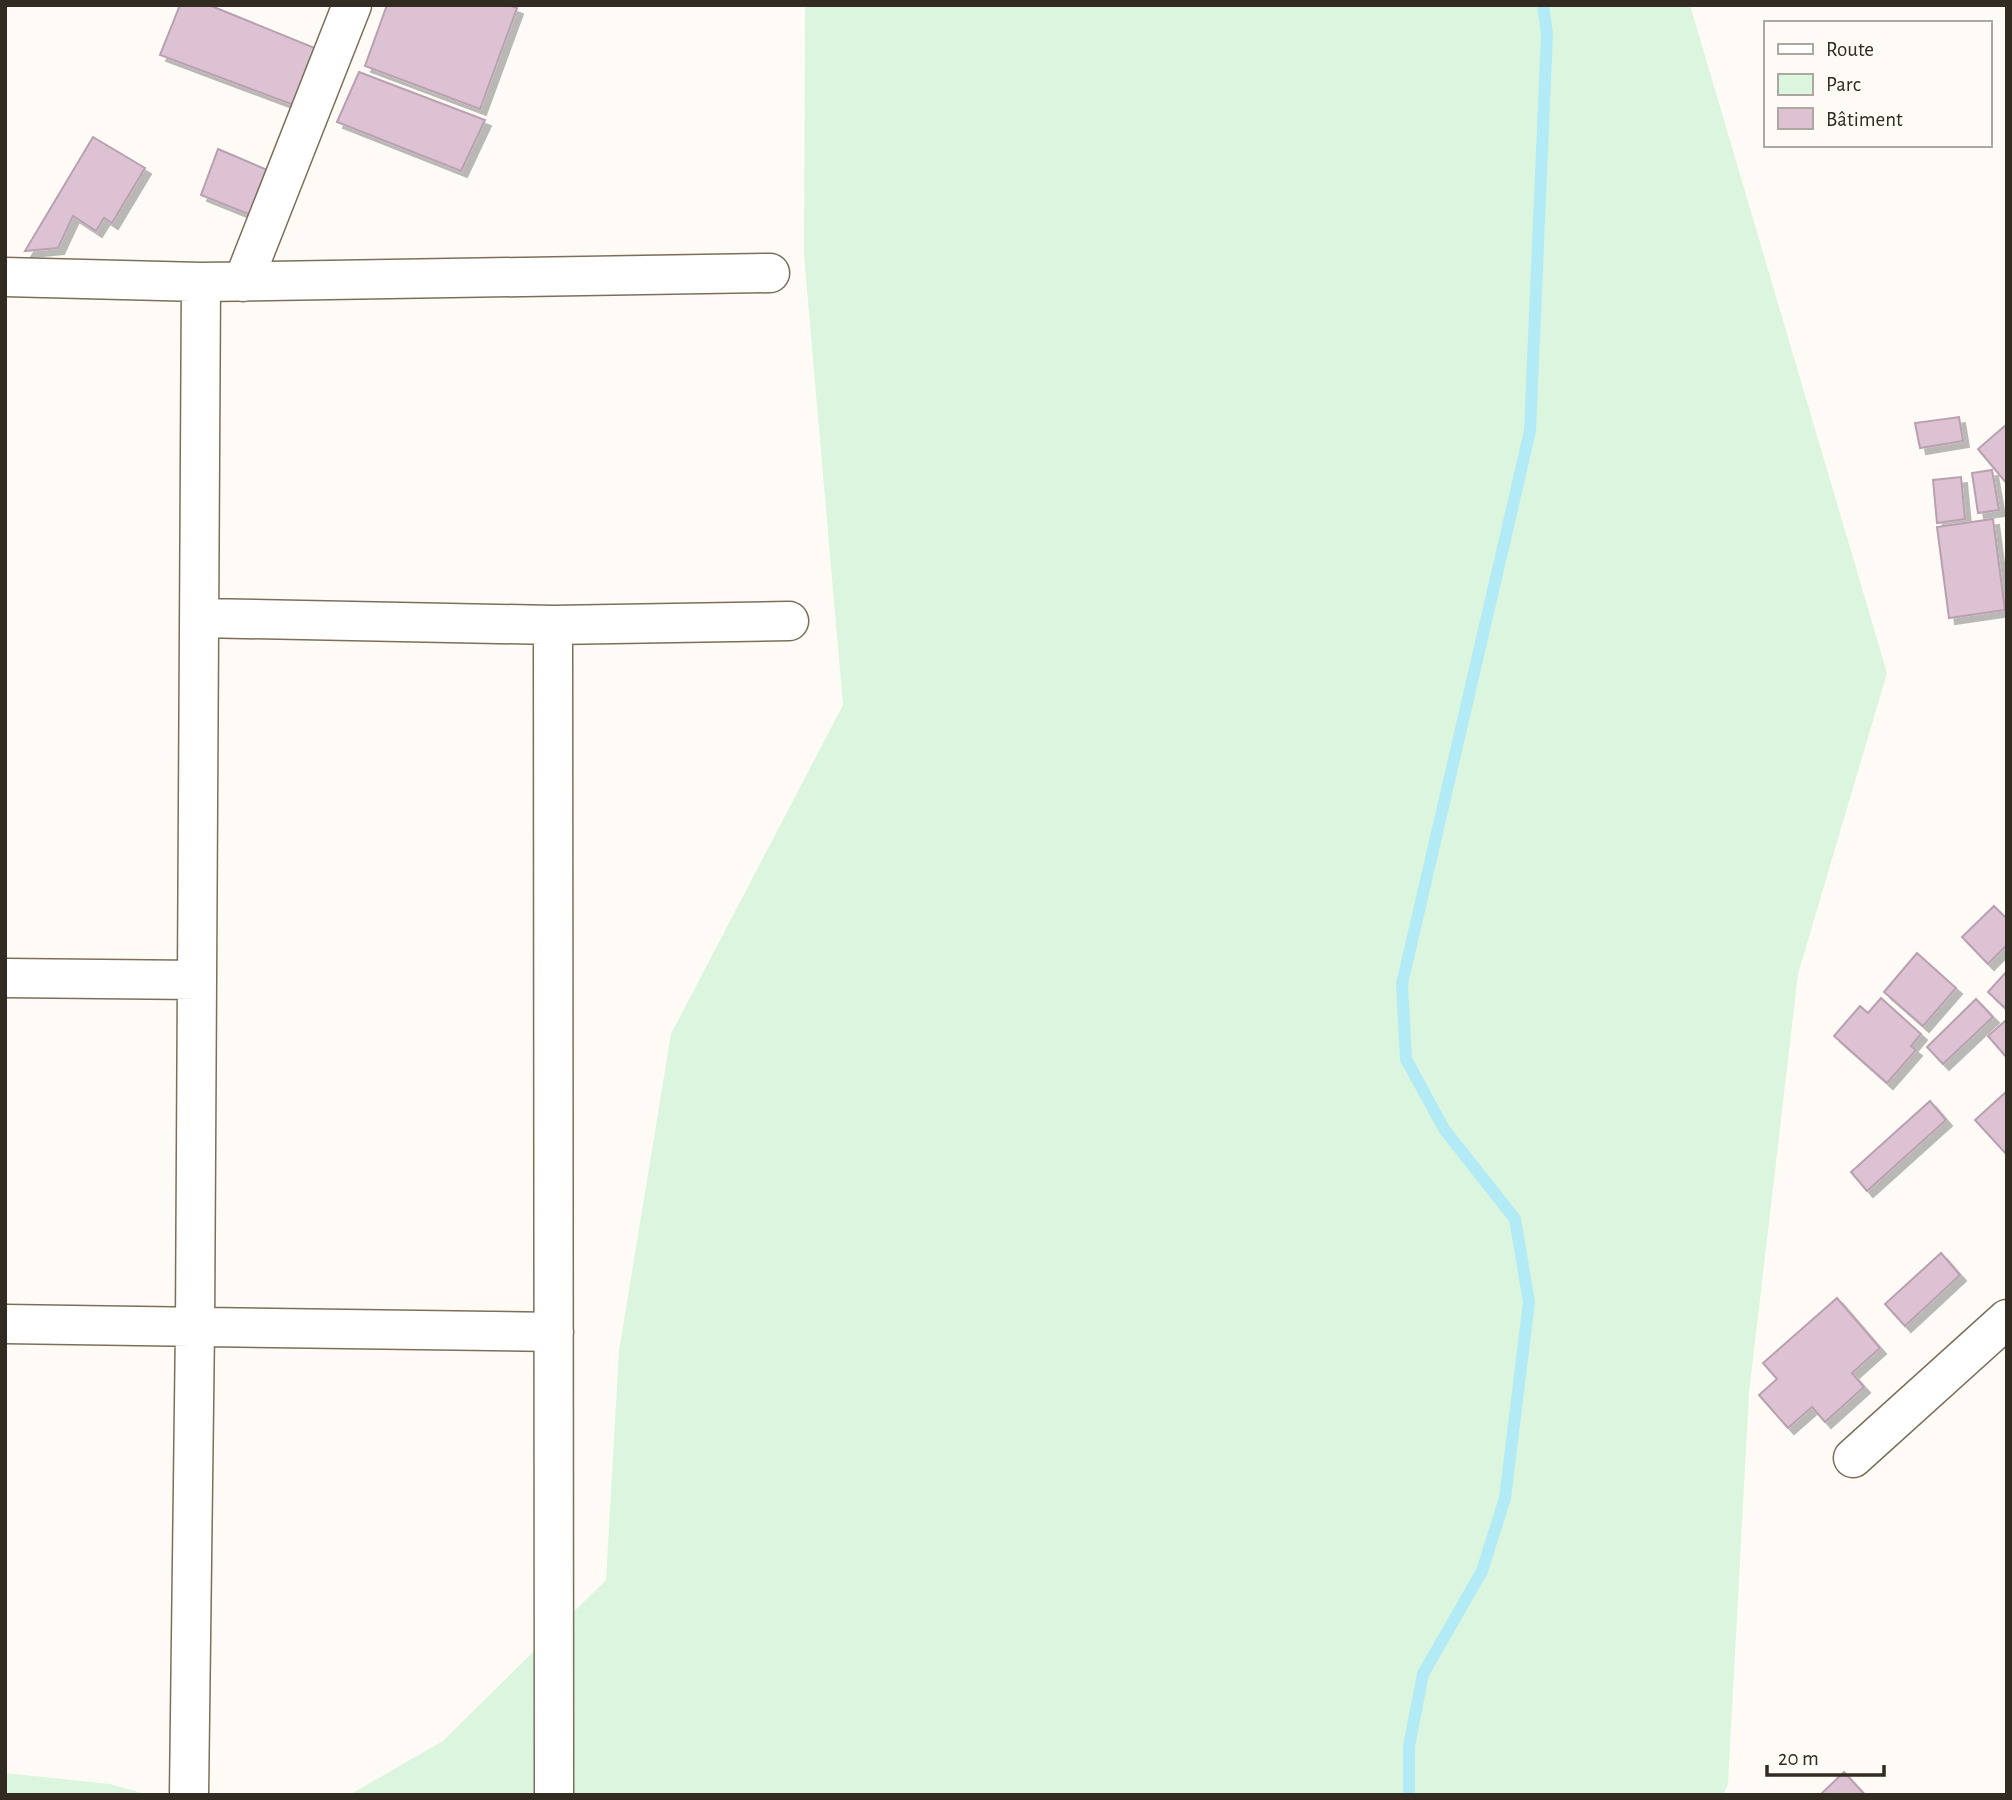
<svg xmlns="http://www.w3.org/2000/svg" width="2012" height="1800" viewBox="0 0 2012 1800" font-family="'Alegreya Sans',sans-serif">
<defs>
<filter id="shadow"><feDropShadow dx="6" dy="6" stdDeviation="0" flood-color="#0004"/></filter>
</defs>
<rect width="100%" height="100%" fill="#fefbf6"/>
<path fill="#dbf5de" d="M805,5H1690L1887,673L1798,974L1749,1393L1728,1784L1723,1795H349L443,1741L606,1580L619,1351L671,1034L843,705L804,255Z
M5,1773L110,1784L149,1795H5Z"/>
<g fill="none" stroke-linecap="round" stroke-linejoin="round">
<path stroke="#b2ebf6" stroke-width="12" d="M1409,1795V1746L1423,1674L1482,1571L1505,1498L1529,1302L1515,1219L1444,1129L1406,1059L1402,984L1530,431L1547,34L1543,5"/>
</g>
<path fill="#ddc2d3" stroke="#b9a0b0" stroke-width="2" filter="url(#shadow)" d="M180,5H209L322,51L299,107L160,55Z
M387,5H508L517,8L480,109L365,66Z
M359,72L485,120L461,171L337,122Z
M93,137L145,168L112,223L104,218L96,231L73,216L58,248L25,251Z
M218,149L272,172L253,216L201,195Z
M1959,417L1963,441L1920,448L1915,423Z
M2007,424V484L1978,449Z
M1992,470L1999,510L1978,513L1972,473Z
M1961,477L1965,519L1937,523L1933,480Z
M1993,519L2005,610L1949,618L1937,527Z
M1994,906L2007,919V945L1988,964L1962,937Z
M1917,953L1956,988L1923,1026L1884,992Z
M2007,971V1006L2005,1008L1988,992Z
M1881,998L1921,1034L1911,1046L1916,1050L1887,1083L1834,1036L1860,1006L1868,1013Z
M1976,999L1993,1017L1943,1064L1927,1047Z
M2006,1020L2007,1021V1058L1988,1036Z
M2007,1091V1155L1975,1120Z
M1930,1101L1946,1120L1867,1191L1851,1172Z
M1941,1253L1960,1275L1905,1326L1885,1304Z
M1837,1298L1880,1348L1852,1373L1864,1387L1825,1422L1812,1407L1788,1428L1759,1395L1777,1379L1763,1363Z
M1844,1772L1865,1795H1820Z"/>
<g fill="none" stroke-linecap="round" stroke-linejoin="round">
<defs>
<path id="minor" d="M5,277L201,282L770,273
M243,282L352,5
M199,618L553,625L789,621
M553,625L554,1795
M5,978L197,980
M5,1324L554,1332
M1853,1458L2007,1319
M189,1795L195,1327L201,282"/>
</defs>
<use href="#minor" stroke="#7d6e59" stroke-width="41"/>
<use href="#minor" stroke="#fff" stroke-width="38"/>
</g>
<rect width="2012" height="1800" fill="none" stroke="#312b21" stroke-width="14"/>
<rect x="1764" y="21" width="228" height="126" fill="#fefbf6" stroke="#aca8a1" stroke-width="2"/>
<rect x="1778" y="44" width="35" height="10" fill="#ffffff" stroke="#aca8a1" stroke-width="2"/>
<text x="1826" y="56" font-size="21" fill="#312b21">Route</text>
<rect x="1778" y="74" width="35" height="21" fill="#dbf5de" stroke="#aca8a1" stroke-width="2"/>
<text x="1826" y="91" font-size="21" fill="#312b21">Parc</text>
<rect x="1778" y="108" width="35" height="21" fill="#ddc2d3" stroke="#aca8a1" stroke-width="2"/>
<text x="1826" y="126" font-size="21" fill="#312b21">Bâtiment</text>
<path d="M1767 1765v10h117v-10" fill="none" stroke="#312b21" stroke-width="3.5"/>
<text x="1778" y="1765" font-size="21" fill="#312b21" stroke="#fefbf6" stroke-width="5" paint-order="stroke">20 m</text>
</svg>
